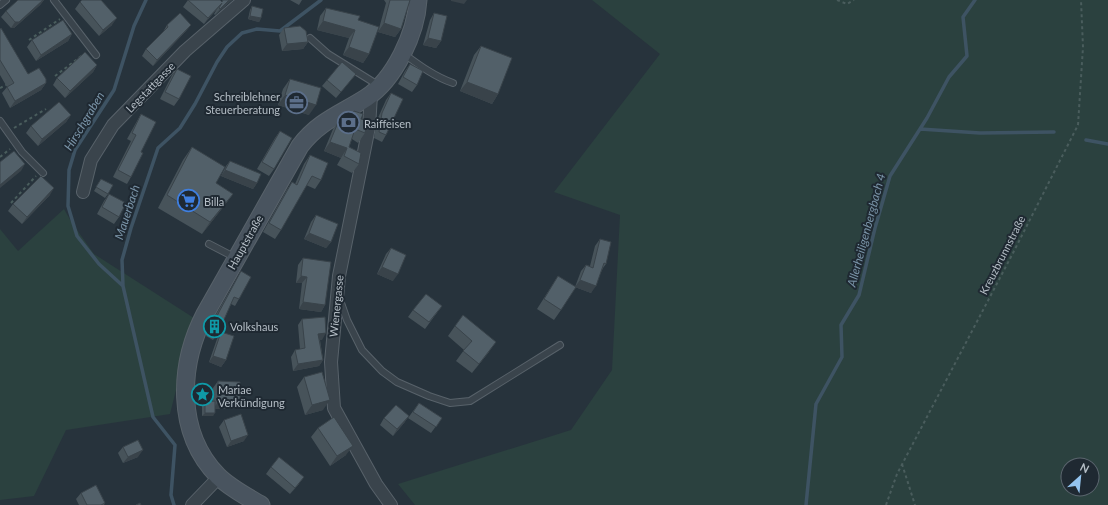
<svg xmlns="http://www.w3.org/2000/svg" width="1108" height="505" viewBox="0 0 1108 505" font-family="Lato,sans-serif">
<rect width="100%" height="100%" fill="#27333c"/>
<path fill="#2b413f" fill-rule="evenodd" d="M592,0H1108V505H415L398,484L571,430L612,370L620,215L554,192L660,54ZM1068,465H1092V489H1068Z
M64,209L72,223L94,254L194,318L170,414L66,430L34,496L0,500V229L18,251Z"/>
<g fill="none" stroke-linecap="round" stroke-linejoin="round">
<path stroke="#3e5363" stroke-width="3.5" d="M920,129L980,133L1054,132
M1086,140L1108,144
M123,286L99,264L77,236L68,206L69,170L75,150L114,90L134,26L146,0
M174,505L171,495L175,445L153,417L123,286L122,260L131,228L158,148L180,128L195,104L217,62L227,47L242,33L257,29L280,31L321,0
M806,505L816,404L842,357L841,325L859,295L875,228L890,176L927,118L949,77L967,56L963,17L975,0"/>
<defs>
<path id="lane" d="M54,0L96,55
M0,5L6,0
M310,38L328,54L378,85
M404,54C419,65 435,77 453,83
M0,121L22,152L43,173
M209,244L236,258
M340,300L347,320L362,350L382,371L397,382L429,396L450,403L470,401L560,345"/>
<path id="street" d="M371,95L369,127L339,276L331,362L334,408L376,484L391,505
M83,192L91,160L113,125L185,51L244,0
M192,505L219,477"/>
<path id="secondary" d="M261,505C246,496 230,488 218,476C175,432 179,364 205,314L300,146C319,121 341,114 366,98C395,79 416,33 418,0"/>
</defs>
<use href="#lane" stroke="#58626a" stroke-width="8"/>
<use href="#street" stroke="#58626a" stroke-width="14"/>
<use href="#secondary" stroke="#58626a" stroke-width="19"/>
<path stroke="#4a5d5d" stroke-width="2" stroke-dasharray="3 3" stroke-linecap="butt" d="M837,0L847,4L854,0
M29,40L60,19
M55,76L84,54
M0,88L8,84
M14,128L46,109
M0,157L10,149
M11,203L36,176
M902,464L915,505
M886,505L897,474L1013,253L1078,125L1083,47L1081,0"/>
<use href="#lane" stroke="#3a444c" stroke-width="6"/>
<use href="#street" stroke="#3a444c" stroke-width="12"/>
<use href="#secondary" stroke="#49545f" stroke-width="17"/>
</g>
<path fill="#47535a" d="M18,0H44L40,5L14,28H11L1,17L6,11Z
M188,0L222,2L223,0H232L215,15L214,14L217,9L204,24L183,7Z
M290,0H302L299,5Z
M384,0H410L401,29L395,37L378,32L386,3Z
M80,2L112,25L99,36L75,9Z
M252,6L261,18L259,22L248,19L250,10Z
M326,8L358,20L369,54L363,63L343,55L349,38L317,30L320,16Z
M434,13L441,41L436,48L423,45L430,20Z
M167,25H191L186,31L153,66L142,56L146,49L163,32Z
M284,28L308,42L303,49L282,51L279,35Z
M0,29L28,74L46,83L41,90L10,108L2,93L7,87L0,75Z
M72,34L68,41L36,61L27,47L32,40Z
M481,46L498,94L492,104L460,91L474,55Z
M410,64L417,85L412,92L398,84L405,71Z
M97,65L93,72L65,98L53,85L57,78Z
M177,69L179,99L174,106L160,99L172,75Z
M356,74L336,98L322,86L327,80Z
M290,79L309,115L278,105L283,89Z
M391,93L386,135L382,142L374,138L377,120L386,100Z
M354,111L361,119L365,133L358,143L352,139L349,147L359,164L352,173L337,165L341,158L324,151L333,129L339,120L351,115Z
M141,114V152L131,177L127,184L113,177L131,141L127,139L137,121Z
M71,115L66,122L38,146L26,133L31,126Z
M280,131L274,169L269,176L257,169L275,138Z
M192,147L216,183L233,194L224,206L202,234L158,208L183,160Z
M310,155L321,180L315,189L306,185L281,230L275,239L263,232L286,191L292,182L295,184L304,164Z
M230,161L257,183L253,189L221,176L226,166Z
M101,179L108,194L105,198L94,191Z
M109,194L119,217L114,224L97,214L104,201Z
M50,195L22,224L8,211L13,204Z
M316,215L331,242L326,248L304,239L311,222Z
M600,239L606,264L603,268L591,293L575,287L581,271L586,265L590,266L595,246Z
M391,248L393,281L377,274L386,254Z
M303,258L325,305L321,312L299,309L302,283H296L298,265Z
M241,271L239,299L235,306L231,304L218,333L213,340L206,336L214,318L237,278Z
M558,276L561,310L554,320L537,309Z
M442,306L425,329L408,317L413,310Z
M302,319L322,340H320L323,360L319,366L293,371L291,357L295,350L300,349L298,325Z
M455,326L489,352L472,373L456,361L464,350L448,336Z
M221,332L226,360L221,367L209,362L217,339Z
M304,377L323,410L305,415L297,387Z
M218,381L235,409H215L213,416H202V405L205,402L213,401V388Z
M419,403L442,418L431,433L408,418Z
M409,416L404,423L393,436L380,425L384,418Z
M224,420L244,441L227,447L219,427Z
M318,428L346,455L330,466L311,437Z
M123,447L138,457L123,463L118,453Z
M271,467L299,484L290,494L266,474Z
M81,493L105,503L104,505H79L76,499Z"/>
<path fill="#39434a" d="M43,0H44L40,5L14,28H11L15,22Z
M229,0H232L215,15L220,9Z
M451,0H467L464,4L451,1Z
M222,3L217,9L204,24L208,18Z
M250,16L261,18L259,22L248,19Z
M117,18L112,25L99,36L103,30Z
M323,21L355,30L349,38L317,30Z
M384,23L401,29L395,37L378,32Z
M191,25L186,31L153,66L157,60Z
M72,34L68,41L36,61L41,55Z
M428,38L441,41L436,48L423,45Z
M308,42L303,49L282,51L287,44Z
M349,47L369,54L363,63L343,55Z
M97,65L93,72L65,98L70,91Z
M467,82L498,94L492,104L460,91Z
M46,83L41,90L10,108L15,101Z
M285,95L316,105L309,115L278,105Z
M71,115L66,122L38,146L42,139Z
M330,142L347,148L341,158L324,151Z
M25,164L21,171L0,188V185Z
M225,170L257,183L253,189L221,176Z
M54,188L50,195L22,224L27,217Z
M233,194L224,206L202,234L210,222Z
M309,233L331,242L326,248L304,239Z
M382,267L398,274L393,281L377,274Z
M301,276L307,277L302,283H296Z
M580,280L596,286L591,293L575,287Z
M303,302L325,305L321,312L299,309Z
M326,333L322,340H314L318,334Z
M496,342L489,352L472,373L479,364Z
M213,356L226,360L221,367L209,362Z
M323,360L319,366L293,371L298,364Z
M330,400L323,410L305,415L312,405Z
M218,402H240L235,409H213Z
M205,413H215L213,416H202Z
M409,416L404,423L393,436L397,429Z
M248,435L244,441L227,447L231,441Z
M353,446L346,455L330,466L337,456Z
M143,450L138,457L123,463L128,457Z
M304,477L299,484L290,494L295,488Z"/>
<path fill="#526069" stroke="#39434a" d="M18,0H43L19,22H15L6,11Z
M82,0H101L117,18L103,30L80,2Z
M188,0H220L222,2L223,0H229L220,9L219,8L222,3L208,18Z
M390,0H410L401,29L384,23Z
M252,6L263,9L261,18L250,16Z
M326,8L360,16L358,20L379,27L369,54L349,47L355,30L323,21Z
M180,13L191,25L157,60L146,49L168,27L167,25Z
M434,13L447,16L441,41L428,38Z
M63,20L72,34L41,55L32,40Z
M300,26L306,31L308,42L287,44L284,28Z
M1,28L28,74L39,68L46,79V83L15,101L7,87L14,83L0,60V29Z
M481,46L512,58L498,94L467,82Z
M85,52L97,65L70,91L57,78Z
M342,62L356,74L341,92L327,80Z
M410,64L423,71L417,85L403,77Z
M177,69L191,76L179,99L165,92Z
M290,79L321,88L316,105L285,95Z
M391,93L403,99L386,135L379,132L382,113Z
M59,102L71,115L42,139L31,126Z
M354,111L363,114L361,119L367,121L365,133L355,129L349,147L361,153L359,164L344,156L347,148L330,142L339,120L349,114L352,116Z
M141,114L156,122L141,152L143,153L131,177L118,170L136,135L132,133Z
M280,131L292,138L274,169L262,162Z
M192,147L225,167L216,183L233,194L210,222L167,195Z
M14,151L25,164L0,185V162Z
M310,155L328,163L321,180L312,176L281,230L269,223L292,182L297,185Z
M230,161L261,174L257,183L225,170Z
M41,176L54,188L27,217L13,204Z
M101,179L113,185L108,194L96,187Z
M109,194L126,203L119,217L102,207Z
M316,215L338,224L331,242L309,233Z
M600,239L611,242L606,264L604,263L596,286L580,280L586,265L593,268Z
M391,248L406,255L398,274L382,267Z
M303,258L331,262L325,305L303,302L307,277L301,276Z
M241,271L251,277L239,299L234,297L218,333L211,330L219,312Z
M558,276L576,287L561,310L544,299Z
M426,294L442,306L429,322L413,310Z
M463,315L496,342L479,364L463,351L472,341L455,326Z
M325,317L326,333L318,334L323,360L298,364L295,350L305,348L302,319Z
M221,332L234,336L226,360L213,356Z
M322,372L330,400L312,405L304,377Z
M218,381L240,382V402H218Z
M215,401V413H205V402Z
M419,403L442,418L436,427L413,412Z
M396,405L409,416L397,429L384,418Z
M241,414L248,435L231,441L224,420Z
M334,417L353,446L337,456L318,428Z
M138,440L143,450L128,457L123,447Z
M279,457L304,477L295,488L271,467Z
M96,485L105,503L101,505H87L81,493Z
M140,503L141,505H136Z"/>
<defs>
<symbol id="office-ring" viewBox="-11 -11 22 22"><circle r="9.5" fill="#1f2932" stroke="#5c6f8a" stroke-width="1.5"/><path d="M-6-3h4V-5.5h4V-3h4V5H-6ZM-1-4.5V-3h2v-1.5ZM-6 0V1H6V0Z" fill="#5c6f8a"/></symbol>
<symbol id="bank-ring" viewBox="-11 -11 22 22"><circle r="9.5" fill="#1f2932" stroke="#5c6f8a" stroke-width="1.5"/><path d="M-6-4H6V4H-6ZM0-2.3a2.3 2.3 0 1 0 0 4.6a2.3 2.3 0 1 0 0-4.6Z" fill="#5c6f8a"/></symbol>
<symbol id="supermarket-ring" viewBox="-11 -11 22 22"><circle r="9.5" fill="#1f2932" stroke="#3f7fe0" stroke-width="1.5"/><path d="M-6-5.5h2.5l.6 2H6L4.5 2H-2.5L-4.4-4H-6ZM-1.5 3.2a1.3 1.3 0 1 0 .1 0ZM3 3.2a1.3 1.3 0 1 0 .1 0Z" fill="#3f7fe0"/></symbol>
<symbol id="building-ring" viewBox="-11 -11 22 22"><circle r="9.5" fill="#1f2932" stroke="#0f9aa8" stroke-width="1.5"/><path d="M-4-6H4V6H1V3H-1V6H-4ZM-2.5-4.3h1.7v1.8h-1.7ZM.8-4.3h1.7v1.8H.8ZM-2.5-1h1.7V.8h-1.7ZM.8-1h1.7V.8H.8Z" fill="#0f9aa8"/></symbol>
<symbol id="sight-ring" viewBox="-11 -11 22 22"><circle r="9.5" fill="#1f2932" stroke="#0f9aa8" stroke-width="1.5"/><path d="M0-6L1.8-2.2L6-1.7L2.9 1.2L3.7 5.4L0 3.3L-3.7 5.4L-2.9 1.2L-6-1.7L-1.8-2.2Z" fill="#0f9aa8"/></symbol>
</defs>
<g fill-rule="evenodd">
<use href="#office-ring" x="284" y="90" width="25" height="25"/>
<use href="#bank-ring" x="336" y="110" width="25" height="25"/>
<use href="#supermarket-ring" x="176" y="188" width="25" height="25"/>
<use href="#building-ring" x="202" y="314" width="25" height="25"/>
<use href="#sight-ring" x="190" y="382" width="25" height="25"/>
</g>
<g text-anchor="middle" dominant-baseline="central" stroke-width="4" stroke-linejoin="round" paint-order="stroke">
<g font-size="11" fill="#b6bfc7" stroke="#1f2932">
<text transform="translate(150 87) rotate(-46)">Legstattgasse</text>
<text transform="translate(245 242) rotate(-61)">Hauptstraße</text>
<text transform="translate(1002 255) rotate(-63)">Kreuzbrunnstraße</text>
<text transform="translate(336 306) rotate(-84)">Wienergasse</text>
</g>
<g font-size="11" fill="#b6bfc7" stroke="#1f2932" text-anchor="start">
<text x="280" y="96" text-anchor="end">Schreiblehner<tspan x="280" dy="13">Steuerberatung</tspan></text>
<text x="364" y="123">Raiffeisen</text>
<text x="204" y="201">Billa</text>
<text x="230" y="326">Volkshaus</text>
<text x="218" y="389">Mariae<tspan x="218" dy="13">Verkündigung</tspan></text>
</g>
<g font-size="12" font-style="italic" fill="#7a94a8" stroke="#1f2932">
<text transform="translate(84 121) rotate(-59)">Hirschgraben</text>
<text transform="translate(127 212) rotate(-72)">Mauerbach</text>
<text transform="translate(866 230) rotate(-75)">Allerheiligenbergbach 4</text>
</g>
</g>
<g transform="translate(1080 477) rotate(27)"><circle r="19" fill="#1f2932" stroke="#5b656e"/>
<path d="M0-3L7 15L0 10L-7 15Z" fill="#94c4ef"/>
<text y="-6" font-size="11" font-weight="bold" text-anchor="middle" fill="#b6bfc7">N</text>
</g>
</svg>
